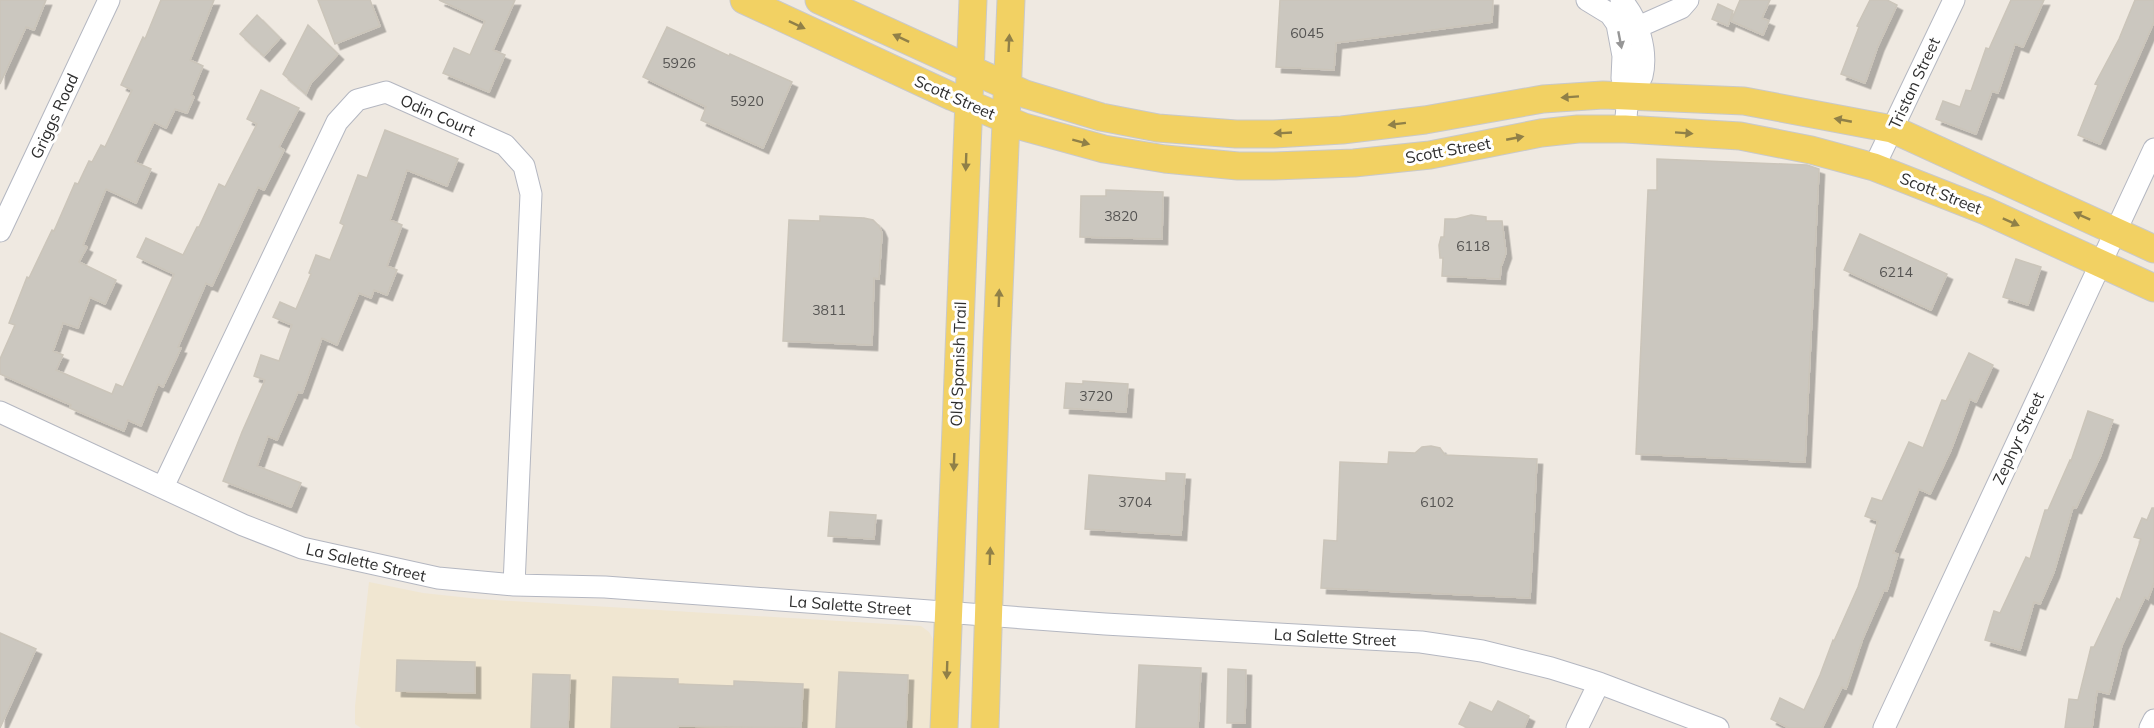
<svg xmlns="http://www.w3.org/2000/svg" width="2154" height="728" viewBox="0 0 2154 728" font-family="Mulish,sans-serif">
<defs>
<filter id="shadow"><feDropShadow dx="5.5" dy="5.5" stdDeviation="0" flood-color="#0004"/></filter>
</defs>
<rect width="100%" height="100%" fill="#efe9e1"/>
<path fill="#f0e6d1" d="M369,582L423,593L479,599L921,626L929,632L933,639L930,728H361L355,724V706Z"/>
<path fill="#cbc7bf" stroke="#cbc5ba" stroke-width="1.5" filter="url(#shadow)" d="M0,0H46L34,30L26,27L0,84Z
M161,0H214L190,60L203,66L191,95L194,97L187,113L175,109L166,128L154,122L135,162L151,169L136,203L106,189L83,245L87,247L79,262L116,280L105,304L90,297L78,328L63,323L53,351L63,355L56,370L112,394L116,384L123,387L174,274L137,257L146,238L183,255L197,227H199L219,184L225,187L257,124L247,119L261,90L299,108L279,147L284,150L264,190L258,187L212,286L206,283L178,347L181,348L163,387L158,384L141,426L128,420L124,431L70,408L71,405L0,374V359L15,325L9,323L27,277L29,278L52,230L54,231L75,183L78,184L89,161L92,162L101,145L105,147L132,90L121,85L143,37L145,39Z
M318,0H370L380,26L335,44Z
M439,0H515L493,50L505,55L489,92L443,73L454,48L470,55L485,21Z
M1280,0H1493L1492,22L1336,43L1334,70L1276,67Z
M1740,0H1770L1762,18L1769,21L1763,35L1731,21Z
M1870,0H1887L1897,5L1878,46L1865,83L1841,74L1859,27L1857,26Z
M2011,0H2044L2023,47L2015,44L1998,93L1992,91L1976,134L1936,119L1943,101L1960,107L1966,90L1971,91L1986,48L1989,49Z
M2135,0H2154V22L2100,144L2078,135L2098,85L2095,84L2119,39Z
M1718,4L1733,11L1728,26L1712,19Z
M257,15L280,38L264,56L240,34Z
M308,25L338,54L311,83L306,94L283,74Z
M667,27L729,56L730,54L792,82L763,148L701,120L706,107L643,77Z
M385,130L458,159L447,186L407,170L390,220L402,225L387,266L397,270L387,295L374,290L371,298L359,293L337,345L322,338L302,393L298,392L277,440L268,436L257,466L301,483L291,507L223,481L242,432L265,380L254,376L261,355L279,361L292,325L273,317L280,302L296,309L311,274L309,273L316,255L330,260L344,225L340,223L358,175L367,178Z
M1657,159L1807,165L1819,169L1805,462L1636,454L1648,190H1657Z
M1106,190L1163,192L1162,239L1080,237L1081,196H1106Z
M1471,215L1486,217V221H1502L1506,253L1501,267L1500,279L1442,276L1443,258H1440L1439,245L1441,237H1444L1445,219H1456Z
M820,216L864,218L873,220L879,226L882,233L879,279L874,278L872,345L783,341L789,220L820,221Z
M1860,234L1947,274L1931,310L1844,270Z
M2016,259L2041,267L2028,305L2003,297Z
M1969,353L1993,365L1976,402L1970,399L1951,450L1930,494L1919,489L1893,553L1898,554L1887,591L1884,590L1863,638L1846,689L1842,687L1822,728H1789L1771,719L1780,698L1804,710L1820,675L1833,640L1834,641L1858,587L1878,521L1865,516L1872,498L1882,501L1909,442L1923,448L1942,400L1946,401Z
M1083,381L1128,384L1126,412L1064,408L1066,383L1083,384Z
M2088,411L2113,420L2101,455L2076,508L2073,507L2054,572L2040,604L2034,602L2020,650L1985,640L1994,611L2000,613L2026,557L2030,559L2045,510H2048L2070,460L2071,461Z
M1431,446L1440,448L1445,455L1537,459L1530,598L1321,588L1324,540L1337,541L1340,462L1388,464L1389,452L1415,453L1422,447Z
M1166,473L1185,474L1181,535L1085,529L1089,475L1166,481Z
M2152,508H2154V583L2148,599L2145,597L2122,645L2109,694L2097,691L2092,728H2065L2069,699L2078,700L2091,647H2094L2117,598L2120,600L2141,539L2134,537L2142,518L2147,520Z
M830,512L876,515L874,539L828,536Z
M0,633L36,649L0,728Z
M397,660L475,662V693L396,691Z
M1139,665L1201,668L1198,728H1136Z
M1228,669L1246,670L1245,723H1227Z
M839,672L908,675L906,728H836Z
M533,674L570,675L568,728H531Z
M613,677L678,679V684L734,686V681L803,684L801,728L678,726V728H611Z
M1498,701L1529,716L1524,728H1468L1459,724L1470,702L1492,712Z"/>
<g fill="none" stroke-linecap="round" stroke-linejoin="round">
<defs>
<path id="minor" d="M1587,0L1610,14L1617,24L1623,56L1622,78L1628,95L1625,129
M1621,0C1638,18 1648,51 1642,76C1640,82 1632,89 1628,95
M1638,27L1681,8L1688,0
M1874,167L1954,0
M0,231L109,0
M0,412L243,525L302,548L438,578L514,585L605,587L1105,624L1421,642L1482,651L1551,668L1599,683L1718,728
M163,487L337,122L357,100L386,92L505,145L524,166L531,194L514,585
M1577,728L1599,683
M1884,728L2154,149
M2150,728L2154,720"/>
<path id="major" d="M744,0L953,97L1024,127L1104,149L1165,159L1238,166H1274L1354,163L1430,155L1541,133L1578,129H1625L1740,136L1811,150L1874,167L1986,211L2154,288
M819,0L1025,94L1101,117L1158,128L1236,134H1274L1342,130L1425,120L1543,99L1603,95L1744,101L1892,129L2154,249
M944,728L973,0
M985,728L997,340L1011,0"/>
</defs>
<use href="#minor" stroke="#b4b7c1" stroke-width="23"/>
<use href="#major" stroke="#c9c9c9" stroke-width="29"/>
<use href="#minor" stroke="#fff" stroke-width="21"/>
<use href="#major" stroke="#f2d163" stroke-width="27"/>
</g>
<defs><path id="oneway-solid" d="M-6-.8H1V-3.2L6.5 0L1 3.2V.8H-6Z" transform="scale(1.5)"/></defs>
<g fill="#908048">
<use href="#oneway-solid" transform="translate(797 25) rotate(25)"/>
<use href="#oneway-solid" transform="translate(901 38) rotate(-155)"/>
<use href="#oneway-solid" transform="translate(1009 43) rotate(-87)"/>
<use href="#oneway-solid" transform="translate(1570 97) rotate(176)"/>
<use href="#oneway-solid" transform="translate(1843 120) rotate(-169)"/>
<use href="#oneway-solid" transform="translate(1397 124) rotate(173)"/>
<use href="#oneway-solid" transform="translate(1283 133) rotate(177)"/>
<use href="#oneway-solid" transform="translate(1684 133) rotate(4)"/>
<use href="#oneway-solid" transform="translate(1515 138) rotate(-11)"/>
<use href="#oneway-solid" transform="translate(1081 142) rotate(15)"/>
<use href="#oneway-solid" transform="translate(966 162) rotate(92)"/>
<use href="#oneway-solid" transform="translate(2082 216) rotate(-156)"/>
<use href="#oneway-solid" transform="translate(2011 222) rotate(24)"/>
<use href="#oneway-solid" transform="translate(999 298) rotate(-88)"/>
<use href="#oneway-solid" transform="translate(954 462) rotate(92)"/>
<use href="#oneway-solid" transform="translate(990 556) rotate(-88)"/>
<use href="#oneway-solid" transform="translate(947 670) rotate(92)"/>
</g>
<use fill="#969696" href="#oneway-solid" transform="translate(1620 40) rotate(79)"/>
<g text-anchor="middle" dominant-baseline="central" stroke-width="6" stroke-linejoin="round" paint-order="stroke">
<g font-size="14" fill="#555452">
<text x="1307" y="33">6045</text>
<text x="679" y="63">5926</text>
<text x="747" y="101">5920</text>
<text x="1121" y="216">3820</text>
<text x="1473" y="246">6118</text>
<text x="1896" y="272">6214</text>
<text x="829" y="310">3811</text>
<text x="1096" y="396">3720</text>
<text x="1135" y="502">3704</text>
<text x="1437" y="502">6102</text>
</g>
<g font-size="16" fill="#2e2e2e" stroke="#fff">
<text transform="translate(1914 83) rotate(-65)">Tristan Street</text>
<text transform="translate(955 97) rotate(24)">Scott Street</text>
<text transform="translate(438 115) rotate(24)">Odin Court</text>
<text transform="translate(54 116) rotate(-65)">Griggs Road</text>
<text transform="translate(1448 150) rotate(-10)">Scott Street</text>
<text transform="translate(1941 193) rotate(22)">Scott Street</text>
<text transform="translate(958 364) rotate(-88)">Old Spanish Trail</text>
<text transform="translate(2018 438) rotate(-65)">Zephyr Street</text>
<text transform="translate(366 562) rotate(13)">La Salette Street</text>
<text transform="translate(850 605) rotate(4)">La Salette Street</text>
<text transform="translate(1335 637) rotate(3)">La Salette Street</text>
</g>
</g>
</svg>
